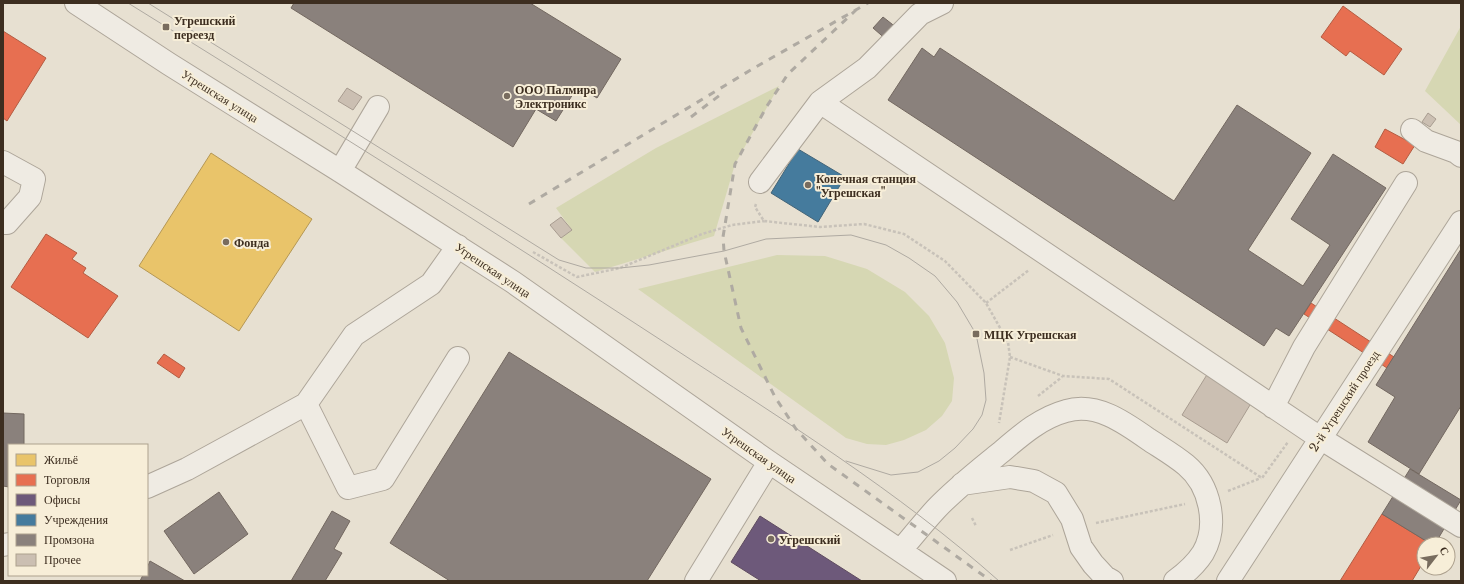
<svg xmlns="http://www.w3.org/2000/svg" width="1464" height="584" viewBox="0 0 1464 584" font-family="'Libre Baskerville',serif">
<rect width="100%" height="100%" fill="#e7e0d1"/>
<path fill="#d6d7b3" d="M1461,26V125L1425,91Z
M779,86L735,164L714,236L595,272L561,238L572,230L556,208L656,148Z
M777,255L825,256L867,269L905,292L929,316L945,343L954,378L952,401L942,416L926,430L904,440L886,445L867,444L846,438L638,289Z"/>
<path fill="#e9c46a" stroke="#b59754" d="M211,153L312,219L239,331L139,266Z"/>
<path fill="#e76f51" stroke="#b45c42" d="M1343,6L1402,49L1384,75L1350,51L1346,56L1321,37Z
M3,31L46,58L7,121L3,118Z
M1385,129L1415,145L1403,164L1375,147Z
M46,234L77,253L72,259L86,268L83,273L118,296L88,338L11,287Z
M1311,303L1394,357L1387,368L1304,314Z
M164,354L185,368L179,378L157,363Z
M1382,514L1431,544H1424V561L1412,581H1340Z"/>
<path fill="#6d597a" stroke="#5f4c5f" d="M760,516L862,581H761L731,562Z"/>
<path fill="#457b9d" stroke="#436478" d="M798,149L845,177L818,222L771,193Z"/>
<path fill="#8a817c" stroke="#736860" d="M294,3H530L621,59L597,98L578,86L556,121L536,109L513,147L291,8Z
M883,17L897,28L888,41L873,28Z
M922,48L934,57L940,48L1174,201L1237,105L1311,153L1248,250L1303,286L1330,245L1291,219L1333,154L1386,188L1289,336L1276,328L1264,346L888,100Z
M1461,249V406L1419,474L1368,442L1395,397L1376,385Z
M509,352L711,479L647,581H450L390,543Z
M3,413L24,414V445H9V487L3,486Z
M1410,469L1461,500L1435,544H1431L1382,514Z
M219,492L248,534L194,574L164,531Z
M332,511L350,521L334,549L342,553L325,581H291Z
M150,561L185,581H140L143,575H147V568Z"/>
<path fill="#cbbfb2" stroke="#a89c90" d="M347,88L362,97L353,110L338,101Z
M1428,113L1436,119L1430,127L1422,122Z
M561,217L572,230L561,238L550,225Z
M1208,373L1253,400L1227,443L1182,415Z"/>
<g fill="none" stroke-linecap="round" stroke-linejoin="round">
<defs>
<path id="minor" d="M76,3L169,64L340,171L513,282L769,462L945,581
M820,102L1320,438L1461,526
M1412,130L1426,141L1456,152L1461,156
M3,162L34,179L30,197L7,223H3
M340,171L378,107
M760,182L820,102L867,68L920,14L942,3
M306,404L348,488L383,479L458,358
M1273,407L1304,347L1406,183
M962,484L1010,477L1034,481L1056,493L1072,519L1081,547L1093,564L1105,577L1112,581
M147,487L187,469L306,404L354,335L431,284L458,246
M3,545L9,544
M901,550C912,537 924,522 936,509C956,488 978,471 1000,453C1020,436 1040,418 1066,411C1096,402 1124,422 1148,439C1160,447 1174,455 1186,465C1210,485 1219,525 1203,553C1196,564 1186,573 1175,581
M696,581L769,462
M1228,581L1461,222"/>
</defs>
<use href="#minor" stroke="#ada599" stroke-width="24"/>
<path stroke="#c8c2b9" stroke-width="2.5" stroke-dasharray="3 2" stroke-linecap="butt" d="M756,204L755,207L764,221L820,227L864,224L904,234L945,261L986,303L1008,342L1010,357L999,423
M533,252L577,277L620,268L702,234L732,225L764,221
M986,303L1029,270
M1010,357L1063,376L1109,379L1262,478L1288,442
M1038,396L1062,377
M1228,491L1261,478
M972,518L976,526
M1096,523L1185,504
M1010,550L1053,535"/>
<use href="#minor" stroke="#efebe3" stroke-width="22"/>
<path stroke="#afaaa2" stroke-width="1" d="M128,3C310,116 491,229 670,346C783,420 898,491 999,581
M148,3L559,260L586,268H620L649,265L724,251L766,239L851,235L886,245L909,258L935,276L957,302L976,334L984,373L986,400L982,415L973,429L955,448L939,461L918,472L891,475L846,461"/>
<path stroke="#afaaa2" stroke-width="3" stroke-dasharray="7 7" stroke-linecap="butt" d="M857,9L788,74L767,106L735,164L723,237L724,251L741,328L775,397L796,429L828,464L991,581
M691,117L724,92
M529,204L754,68L868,3"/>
</g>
<g fill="#786c5e" stroke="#f7eed8" stroke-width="1.5">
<rect x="162" y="23" width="8" height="8" rx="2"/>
<circle cx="507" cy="96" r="4"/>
<circle cx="808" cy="185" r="4"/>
<circle cx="226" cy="242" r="4"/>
<rect x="972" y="330" width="8" height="8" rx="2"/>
<circle cx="771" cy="539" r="4"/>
</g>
<g text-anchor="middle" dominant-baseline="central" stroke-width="4" stroke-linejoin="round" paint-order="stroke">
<g font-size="12" font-weight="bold" fill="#3d2e20" stroke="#f7eed8" text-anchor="start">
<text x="174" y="20">Угрешский<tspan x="174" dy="14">переезд</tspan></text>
<text x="515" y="89">ООО Палмира<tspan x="515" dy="14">Электроникс</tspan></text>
<text x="816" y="178">Конечная станция<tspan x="816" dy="14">"Угрешская"</tspan></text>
<text x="234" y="242">Фонда</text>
<text x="984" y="334">МЦК Угрешская</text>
<text x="779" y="539">Угрешский</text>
</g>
<g font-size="12" fill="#3d2e20" stroke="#f7eed8">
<text transform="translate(220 96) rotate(32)">Угрешская улица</text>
<text transform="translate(493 270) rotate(34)">Угрешская улица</text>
<text transform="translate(1344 401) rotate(-57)">2-й Угрешский проезд</text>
<text transform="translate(759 455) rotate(35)">Угрешская улица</text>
</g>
</g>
<rect width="1464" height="584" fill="none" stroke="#3d2e20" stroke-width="8"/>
<rect x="8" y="444" width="140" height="132" fill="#f7eed8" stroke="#ada18e"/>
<rect x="16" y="454" width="20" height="12" fill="#e9c46a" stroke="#ada18e"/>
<text x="44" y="464" font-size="12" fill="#3d2e20">Жильё</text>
<rect x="16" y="474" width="20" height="12" fill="#e76f51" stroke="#ada18e"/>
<text x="44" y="484" font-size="12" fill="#3d2e20">Торговля</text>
<rect x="16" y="494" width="20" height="12" fill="#6d597a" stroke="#ada18e"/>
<text x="44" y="504" font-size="12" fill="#3d2e20">Офисы</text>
<rect x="16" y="514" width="20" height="12" fill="#457b9d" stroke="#ada18e"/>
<text x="44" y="524" font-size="12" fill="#3d2e20">Учреждения</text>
<rect x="16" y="534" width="20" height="12" fill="#8a817c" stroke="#ada18e"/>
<text x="44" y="544" font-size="12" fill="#3d2e20">Промзона</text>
<rect x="16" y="554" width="20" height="12" fill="#cbbfb2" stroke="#ada18e"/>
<text x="44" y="564" font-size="12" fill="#3d2e20">Прочее</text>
<g transform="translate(1436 556) rotate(59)"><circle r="19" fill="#f7eed8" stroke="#ada18e"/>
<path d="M0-3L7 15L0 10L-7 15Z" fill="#786c5e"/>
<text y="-6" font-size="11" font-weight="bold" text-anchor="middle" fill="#3d2e20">С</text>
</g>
</svg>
